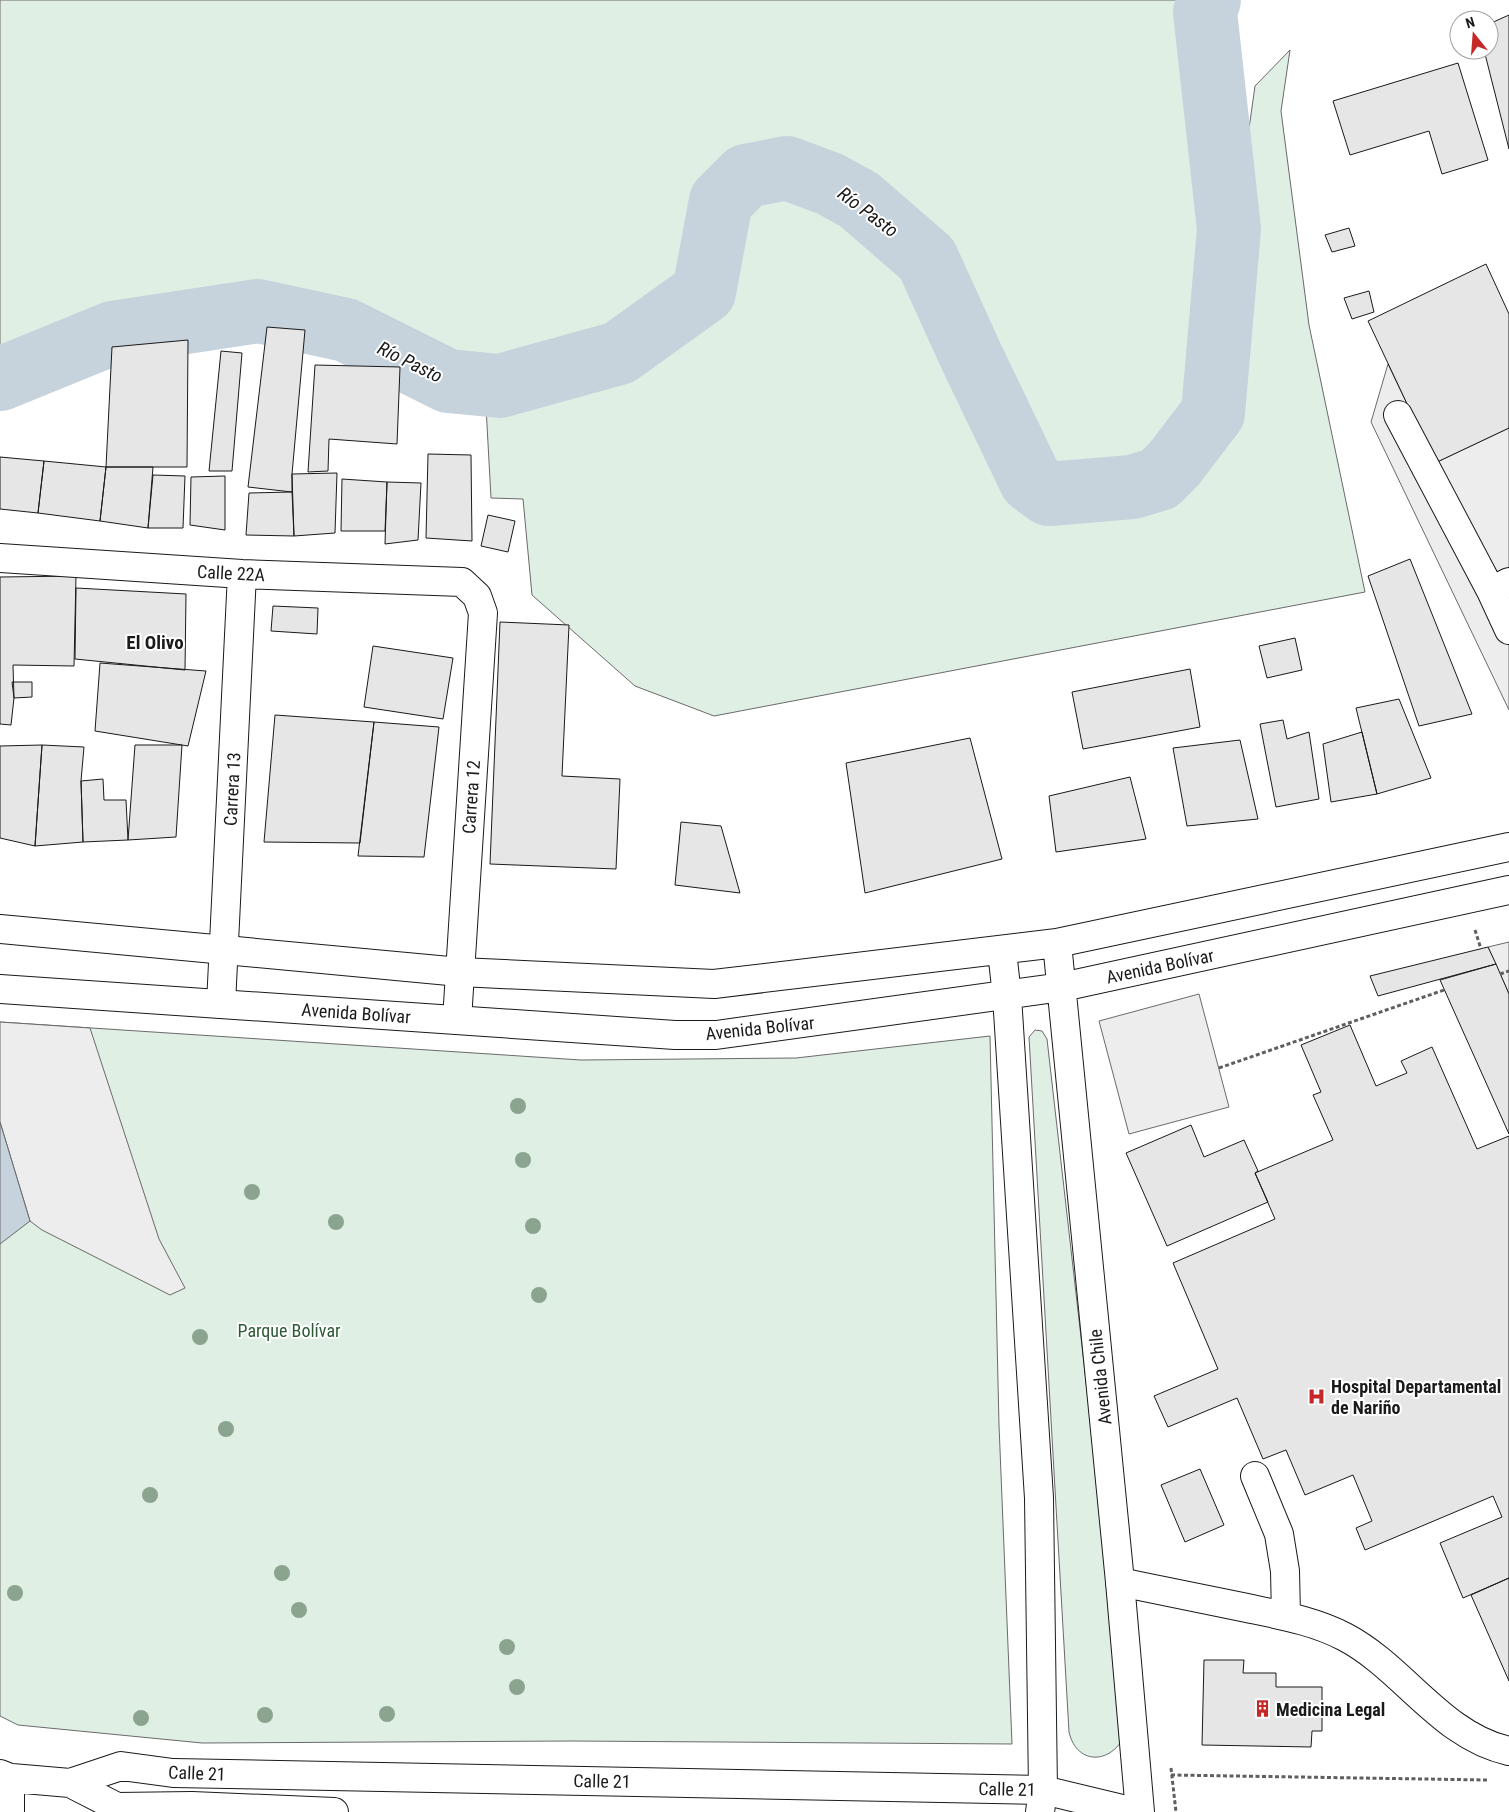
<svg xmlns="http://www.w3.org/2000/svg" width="1509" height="1812" viewBox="0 0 1509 1812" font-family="'Roboto Condensed',sans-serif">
<rect width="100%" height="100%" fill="#fff"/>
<path fill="#e0efe3" stroke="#6a6a6a" d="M0,0H1184L1218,227L1193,416L1146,472L1042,487L976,356L933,253L839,169L773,144L716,187L699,283L613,348L499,378L454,373L351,316L264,299L129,315L0,365Z
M1290,50L1281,111L1309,325L1365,592L714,716L635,686L532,595L523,499L491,498L486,407L564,380L644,347L716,296L724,215L753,182L796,181L874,219L928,282L1015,472L1048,502L1166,486L1210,434L1232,378L1240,193L1255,86Z
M0,1022L581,1060L796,1058L990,1036L999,1425L1012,1744L573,1741L202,1743L18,1725L0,1716Z
M1035,1030L1042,1031L1047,1039L1126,1732C1114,1764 1077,1767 1069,1732L1029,1037Z"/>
<path fill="#ededed" stroke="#6a6a6a" d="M1388,364L1435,463L1509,428V710L1371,422Z
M1509,942V994L1488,947Z
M1199,994L1229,1107L1129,1134L1099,1021Z
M0,1022L90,1028L159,1239L185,1288L170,1295L42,1230L30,1221L0,1122Z"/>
<path fill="#c6d2dc" stroke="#6a6a6a" d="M0,1122L30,1221L0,1244Z"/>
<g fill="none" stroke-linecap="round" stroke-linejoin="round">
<path stroke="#c6d2dc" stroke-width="64" d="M0,379L113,333L258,311L346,330L448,381L500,386L619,353L704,292L721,201L746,176L787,168L830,184L859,200L927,259L971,356L1031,481L1049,494L1132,487L1159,479L1174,464L1213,413L1229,229L1205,12L1209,0"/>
</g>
<path fill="#e6e6e6" stroke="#1a1a1a" d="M1509,15V149L1484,50H1489V24Z
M1458,63L1488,160L1442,174L1429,131L1350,155L1333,101Z
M1349,228L1355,246L1332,252L1325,235Z
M1486,264L1509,314V428L1435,463L1368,321Z
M1369,291L1374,312L1352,319L1344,298Z
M267,327L305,330L292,474V492L248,487Z
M188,340L187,467H106L112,347Z
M221,351L242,353L232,471H209Z
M315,365L400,367L397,444L329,439L328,471L308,472Z
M428,454L471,455L472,541L426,538Z
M0,457L44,461L38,513L0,509Z
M44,461L106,467L100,521L38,513Z
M106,467H153L148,528L100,521Z
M337,473L335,533L294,536L292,474Z
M153,475L185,476L183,528H148Z
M225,476V530L190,525L191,477Z
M342,479L387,482L385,531H341Z
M387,482L421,483L418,540L385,544Z
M292,492L294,536L246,535L249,493Z
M488,515L515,521L508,552L481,546Z
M1410,559L1472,714L1419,726L1368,576Z
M76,576L74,666L13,665L14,698L11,725L0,724V577Z
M76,588L186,594L185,670L75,659Z
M273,606L318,608L317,634L271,631Z
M500,622L569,625L562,776L620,779L616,869L490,864Z
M1295,638L1302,670L1267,678L1259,646Z
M373,646L453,658L443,719L364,707Z
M100,663L206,671L188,746L95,731Z
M1190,669L1200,727L1083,749L1072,692Z
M12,682H32V697L14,698Z
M1399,699L1431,778L1377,794L1356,708Z
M275,715L374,722L360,843L264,842Z
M1283,720L1287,739L1309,732L1319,799L1276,807L1260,724Z
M374,722L439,727L424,857L358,856Z
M1362,732L1377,794L1331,802L1323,744Z
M970,738L1002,859L865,893L846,763Z
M1240,740L1258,819L1187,826L1173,748Z
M42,745L35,846L0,838V746Z
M42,745L84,747L81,781L83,842L35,846Z
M135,745H182L176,837L128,840Z
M1130,777L1146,839L1056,852L1049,796Z
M103,779L104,800H126L128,840L83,842L81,781Z
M681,822L721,826L740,893L675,885Z
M1488,947L1496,964L1378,996L1370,976Z
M1496,964L1509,994V1134L1440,980Z
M1350,1025L1376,1086L1407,1073L1401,1061L1432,1047L1477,1149L1509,1136V1578L1463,1598L1440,1543L1502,1517L1493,1496L1365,1550L1356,1528L1372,1521L1353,1475L1305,1495L1286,1450L1263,1459L1237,1398L1168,1427L1154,1396L1218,1369L1173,1263L1275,1219L1255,1173L1333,1140L1313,1095L1321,1092L1301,1045Z
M1191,1125L1204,1157L1244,1140L1258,1171L1255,1173L1268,1202L1167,1246L1126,1153Z
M1200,1469L1224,1525L1185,1542L1161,1485Z
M1509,1578V1681L1471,1595Z
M1204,1660H1244L1243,1673H1276V1687H1322V1731H1312L1311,1747L1202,1745Z"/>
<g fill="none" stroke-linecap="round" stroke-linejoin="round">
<defs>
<path id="minor" d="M1398,415L1491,591L1509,582
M0,558L242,574L462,582L477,596L483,613L457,1020
M1491,591L1509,630
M221,1004L242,574
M1255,1476L1279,1534L1285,1571L1286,1616
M1120,1582C1162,1591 1204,1599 1247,1608C1280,1615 1315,1621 1345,1637C1404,1668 1441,1736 1509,1751
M0,1774L10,1778V1812
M0,1777L70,1783L117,1807L192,1806L334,1812
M70,1783L121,1766L173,1773L1043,1790L1135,1812"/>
<path id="major" d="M0,929L460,972L714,984L1057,943L1509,847
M1057,943L1120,1582L1140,1812
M1002,951L1007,996L1039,1498L1043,1790L1040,1812
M0,989L675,1035H716L1062,987L1509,890"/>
</defs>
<use href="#minor" stroke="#1a1a1a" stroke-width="30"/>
<use href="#major" stroke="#1a1a1a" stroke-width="30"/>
<path stroke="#5f5f5f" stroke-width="3" stroke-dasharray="4 2.5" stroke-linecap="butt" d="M1475,930L1481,949
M1500,974L1509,971
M1219,1068L1444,990
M1171,1768L1176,1812
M1171,1775L1487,1780"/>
<use href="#minor" stroke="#fff" stroke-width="28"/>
<use href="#major" stroke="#fff" stroke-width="28"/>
</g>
<g fill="#8aa48f">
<circle cx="518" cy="1106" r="8"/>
<circle cx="523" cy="1160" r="8"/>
<circle cx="252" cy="1192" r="8"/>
<circle cx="336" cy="1222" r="8"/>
<circle cx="533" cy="1226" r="8"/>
<circle cx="539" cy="1295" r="8"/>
<circle cx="200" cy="1337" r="8"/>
<circle cx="226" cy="1429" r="8"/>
<circle cx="150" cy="1495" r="8"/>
<circle cx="282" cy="1573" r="8"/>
<circle cx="15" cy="1593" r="8"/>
<circle cx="299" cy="1610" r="8"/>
<circle cx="507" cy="1647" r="8"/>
<circle cx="517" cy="1687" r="8"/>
<circle cx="387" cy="1714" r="8"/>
<circle cx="265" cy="1715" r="8"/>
<circle cx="141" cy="1718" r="8"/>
</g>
<defs>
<symbol id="hospital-bare" viewBox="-9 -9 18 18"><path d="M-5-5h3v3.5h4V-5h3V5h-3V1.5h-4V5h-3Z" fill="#c62828" stroke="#fff" stroke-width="2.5" paint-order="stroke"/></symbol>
<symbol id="building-bare" viewBox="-9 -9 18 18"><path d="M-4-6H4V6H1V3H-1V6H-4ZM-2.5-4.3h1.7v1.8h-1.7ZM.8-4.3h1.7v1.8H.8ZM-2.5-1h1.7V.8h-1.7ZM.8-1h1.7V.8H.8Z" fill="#c62828" stroke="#fff" stroke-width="2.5" paint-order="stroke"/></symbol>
</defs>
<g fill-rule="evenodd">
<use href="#hospital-bare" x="1304" y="1384" width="25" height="25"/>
<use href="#building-bare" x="1250" y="1696" width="25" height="25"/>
</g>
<g text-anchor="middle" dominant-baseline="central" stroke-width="4" stroke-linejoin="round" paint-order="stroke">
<g font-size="18" fill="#1a1a1a" stroke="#fff">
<text transform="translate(231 573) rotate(3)">Calle 22A</text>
<text transform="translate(232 789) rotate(-87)">Carrera 13</text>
<text transform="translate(471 797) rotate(-86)">Carrera 12</text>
<text transform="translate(1160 966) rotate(-12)">Avenida Bolívar</text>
<text transform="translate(356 1013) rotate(4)">Avenida Bolívar</text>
<text transform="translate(760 1028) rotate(-6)">Avenida Bolívar</text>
<text transform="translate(1100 1377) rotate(-96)">Avenida Chile</text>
<text transform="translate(197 1773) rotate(2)">Calle 21</text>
<text transform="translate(602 1781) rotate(1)">Calle 21</text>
<text transform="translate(1007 1789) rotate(1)">Calle 21</text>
</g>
<g font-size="18" fill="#2b5a34" stroke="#fff">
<text x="289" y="1330">Parque Bolívar</text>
</g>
<g font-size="18" font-weight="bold" fill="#1a1a1a" stroke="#fff" text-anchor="start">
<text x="1331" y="1386">Hospital Departamental<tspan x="1331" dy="21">de Nariño</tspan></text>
<text x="1276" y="1709">Medicina Legal</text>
</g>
<g font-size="19" font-style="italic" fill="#1a1a1a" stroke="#fff">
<text transform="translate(868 212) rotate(37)">Río Pasto</text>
<text transform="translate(410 362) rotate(26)">Río Pasto</text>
</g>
<g font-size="19" font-weight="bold" fill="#1a1a1a" stroke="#fff">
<text x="155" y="642">El Olivo</text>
</g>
</g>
<g transform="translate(1474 35) rotate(343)"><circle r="24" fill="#ffffff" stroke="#a3a3a3"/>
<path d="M0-4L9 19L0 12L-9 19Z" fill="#c62828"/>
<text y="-8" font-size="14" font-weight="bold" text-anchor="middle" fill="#1a1a1a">N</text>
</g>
</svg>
